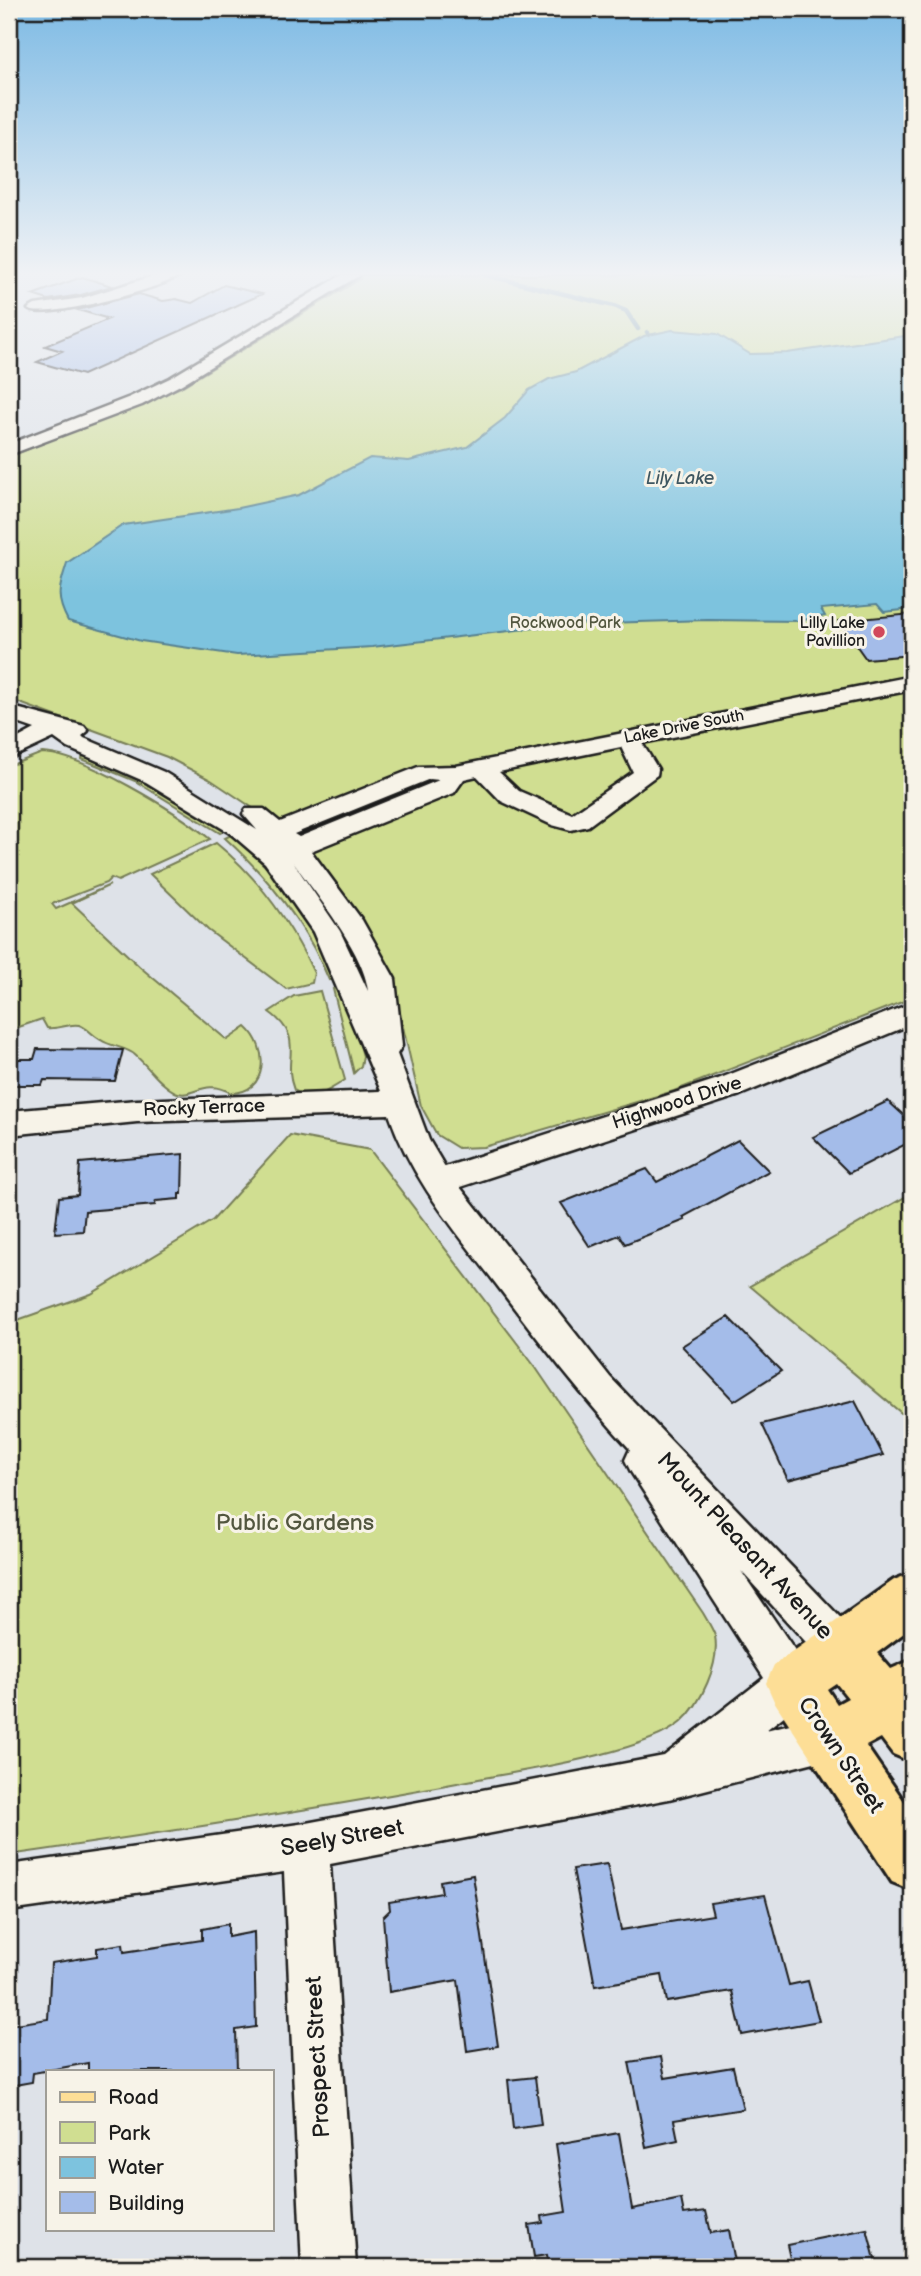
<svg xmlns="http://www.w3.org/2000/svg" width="921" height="2276" viewBox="0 0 921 2276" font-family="'Balsamiq Sans',sans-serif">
<rect width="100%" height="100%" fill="#dee2e8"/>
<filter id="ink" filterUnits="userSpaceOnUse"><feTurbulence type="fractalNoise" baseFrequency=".0143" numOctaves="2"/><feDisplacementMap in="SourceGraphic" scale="14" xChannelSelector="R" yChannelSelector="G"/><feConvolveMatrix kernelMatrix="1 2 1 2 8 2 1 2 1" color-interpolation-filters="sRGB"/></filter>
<g filter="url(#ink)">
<path fill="#d0de91" stroke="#767d56" stroke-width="2" d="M356,275H912V998L674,1091L484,1147L458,1148L437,1135L421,1106L398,1005L274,822L211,780L167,757L9,699V457L181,387L360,279Z
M83,752L115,763L227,829L220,833L135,781L82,759Z
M42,753C84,754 177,812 210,839L118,881L111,878L106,883L52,904L56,909L110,885L72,903L140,967L227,1040L246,1027C269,1047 269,1093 231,1093C204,1077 192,1100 175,1092C158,1083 149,1067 135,1055C127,1047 111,1047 101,1040C93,1036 87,1027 79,1025C68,1023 58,1030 47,1028L42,1019L10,1030L9,766Z
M233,834L287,888L340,978L329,980C306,924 270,879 225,838Z
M216,843C259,878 290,922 314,973L312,983L286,989L208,930L150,874Z
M344,987L363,1056L361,1066L354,1073L333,989Z
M320,991L345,1080C329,1091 312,1102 294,1090C281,1058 307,1039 269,1012L294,996Z
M290,1135L370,1150L536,1368L703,1613C707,1620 713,1629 715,1636C720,1664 701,1704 681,1722C649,1751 528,1770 484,1778C326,1808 168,1832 9,1855V1323L91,1294L213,1220Z
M912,1193V1422L750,1286Z"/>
<path fill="#7dc3de" stroke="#568090" stroke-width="2" d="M672,330L717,334L750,354L787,353L912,335V609L884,612L877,604L821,609L825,616L799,621L708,620L569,624L372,647L237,655L141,641L68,621C55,597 59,588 67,563L123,525L238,508L299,495L370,458L409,461L467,447L505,418L529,390L549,379L576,372L644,336Z"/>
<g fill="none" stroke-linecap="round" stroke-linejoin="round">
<path stroke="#568090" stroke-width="4.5" d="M485,275L614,306L626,311L638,329
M647,332L649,335"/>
</g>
<path fill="#a4bce9" stroke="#1c1c1c" stroke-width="2" d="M82,277L112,286L81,295L48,300L32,295Z
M224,285L262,294L83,375L37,362L62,351L45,346L109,319L78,310L139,294L163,301L176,299L192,303Z
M912,614V655L866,659L839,621Z
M37,1049L123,1050L115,1081L44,1080L42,1085H9L18,1059H34Z
M888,1101L912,1123V1141L849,1173L813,1137Z
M738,1140L769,1171L683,1217L685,1220L625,1244L619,1235L590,1247L561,1203L647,1169L657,1182Z
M183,1154L182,1194H179V1199L156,1201L155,1205L85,1211L83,1231L55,1233L59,1197L78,1195L80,1163Z
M728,1317L781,1371L734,1401L682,1346Z
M855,1401L883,1455L788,1480L762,1424Z
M607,1864L621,1930L713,1915L710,1903L765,1895L789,1985L808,1981L819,2021L742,2035L732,1991L667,2002L662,1975L595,1986L573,1869Z
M473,1875L498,2046L467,2051L458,1980L389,1992L383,1917L390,1910L389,1902L442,1893L440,1881Z
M228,1924V1937L254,1932L256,2027L236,2030L237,2071H88V2063L33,2073L32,2082L9,2086V2025L48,2019L51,1963L97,1956V1948L123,1944L124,1952L202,1940V1929Z
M661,2057L665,2078L733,2067L743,2109L674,2120L678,2140L646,2147L629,2062Z
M535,2077L541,2125L513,2129L508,2080Z
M619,2133L632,2209L681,2199L684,2214L706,2211L711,2233L729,2230L736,2267H549L547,2255L534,2257L529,2225L543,2223L542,2216L566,2212L556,2144Z
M867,2229L877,2267H792L787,2245Z"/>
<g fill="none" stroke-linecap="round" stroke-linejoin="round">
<defs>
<path id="minor" d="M157,275H180C164,288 41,321 28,309L35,305L82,298Z
M342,275H360L182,384L142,405L9,455V444L130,397L170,378Z
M912,676V690L642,743L658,769L657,775L588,826L571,830L552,825L501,801L477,776L464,779L454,793L311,851L362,920L395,979L402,1046L397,1054L429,1140L445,1167L718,1079L912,1003V1024L740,1095L460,1187L610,1377L856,1634L862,1649L856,1664L841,1670L826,1664L741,1571L807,1668L813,1683L807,1698L766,1730L830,1714L845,1721L852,1736L845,1751L830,1758L669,1799L330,1864L356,2267H302L284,1872L9,1911V1865L306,1823L664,1756L764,1678L631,1472L625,1460L630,1449C582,1397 539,1341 496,1284C455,1230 411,1179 389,1114L137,1122L9,1135V1111L137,1100L381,1091L313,932L265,863L230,833L146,782L68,748L54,738L9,759V743L35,729L9,720V706L84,726L88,731L82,736L84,738L164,772L257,830L243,814L246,809H264L280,822L418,767L456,766ZM621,747L633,772L572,814L519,791L499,772ZM430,779L439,780L299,837L294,834ZM291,859C314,892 365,953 368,991L340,931Z"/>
<path id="major" d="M912,1573V1627L877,1653L891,1669L912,1660V1762L893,1754L881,1738L866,1746L912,1813V1890L892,1882L774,1701L766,1683L774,1665L894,1580ZM836,1683L848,1698L837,1704L827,1689Z"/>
</defs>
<use href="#minor" stroke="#1c1c1c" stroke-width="5"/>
<use href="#major" stroke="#1c1c1c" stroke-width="6"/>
<use href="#minor" fill="#f7f3e8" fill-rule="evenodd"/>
<use href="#major" fill="#fdde96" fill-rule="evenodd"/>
</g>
</g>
<linearGradient id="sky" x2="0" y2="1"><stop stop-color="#7dbae4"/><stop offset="0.46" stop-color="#f0f2f5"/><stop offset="1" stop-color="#f0f2f5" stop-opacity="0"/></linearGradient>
<rect width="921" height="594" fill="url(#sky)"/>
<circle fill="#d1495b" stroke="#f7f3e8" stroke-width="2.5" cx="879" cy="632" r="7"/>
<g text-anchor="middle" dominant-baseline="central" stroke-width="6" stroke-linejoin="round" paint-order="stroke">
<g font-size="16" fill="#52563f" stroke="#f7f3e8">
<text x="565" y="623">Rockwood Park</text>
</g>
<g font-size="16" fill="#1c1c1c" stroke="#f7f3e8" text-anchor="end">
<text x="865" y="623">Lilly Lake<tspan x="865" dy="18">Pavillion</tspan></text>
</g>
<g font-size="16" fill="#1c1c1c" stroke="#f7f3e8">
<text transform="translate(684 727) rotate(-11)">Lake Drive South</text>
</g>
<g font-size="18" font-style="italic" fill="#3e5660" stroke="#f7f3e8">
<text x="680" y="478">Lily Lake</text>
</g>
<g font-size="19" fill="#1c1c1c" stroke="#f7f3e8">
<text transform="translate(677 1103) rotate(-18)">Highwood Drive</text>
<text transform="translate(204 1108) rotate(-2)">Rocky Terrace</text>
</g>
<g font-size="23" fill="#52563f" stroke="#f7f3e8">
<text x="295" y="1523">Public Gardens</text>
</g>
<g font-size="23" fill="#1c1c1c" stroke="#f7f3e8">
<text transform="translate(745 1546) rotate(47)">Mount Pleasant Avenue</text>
<text transform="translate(841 1755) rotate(56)">Crown Street</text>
<text transform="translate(342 1838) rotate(-10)">Seely Street</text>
<text transform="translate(318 2057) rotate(-93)">Prospect Street</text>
</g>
</g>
<rect width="921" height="2276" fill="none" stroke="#f7f3e8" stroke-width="35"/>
<rect x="18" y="18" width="886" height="2241" fill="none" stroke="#1c1c1c" stroke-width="2.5" filter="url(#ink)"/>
<rect x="46" y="2070" width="228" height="161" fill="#f7f3e8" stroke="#9f9d96" stroke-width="2"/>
<rect x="60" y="2092" width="35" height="10" fill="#fdde96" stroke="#9f9d96" stroke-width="2"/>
<text x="108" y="2104" font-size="21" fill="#1c1c1c">Road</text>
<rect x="60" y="2122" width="35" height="21" fill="#d0de91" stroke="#9f9d96" stroke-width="2"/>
<text x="108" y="2140" font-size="21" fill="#1c1c1c">Park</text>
<rect x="60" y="2157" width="35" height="21" fill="#7dc3de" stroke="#9f9d96" stroke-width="2"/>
<text x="108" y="2174" font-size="21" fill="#1c1c1c">Water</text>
<rect x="60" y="2192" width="35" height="21" fill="#a4bce9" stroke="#9f9d96" stroke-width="2"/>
<text x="108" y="2210" font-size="21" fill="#1c1c1c">Building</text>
</svg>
